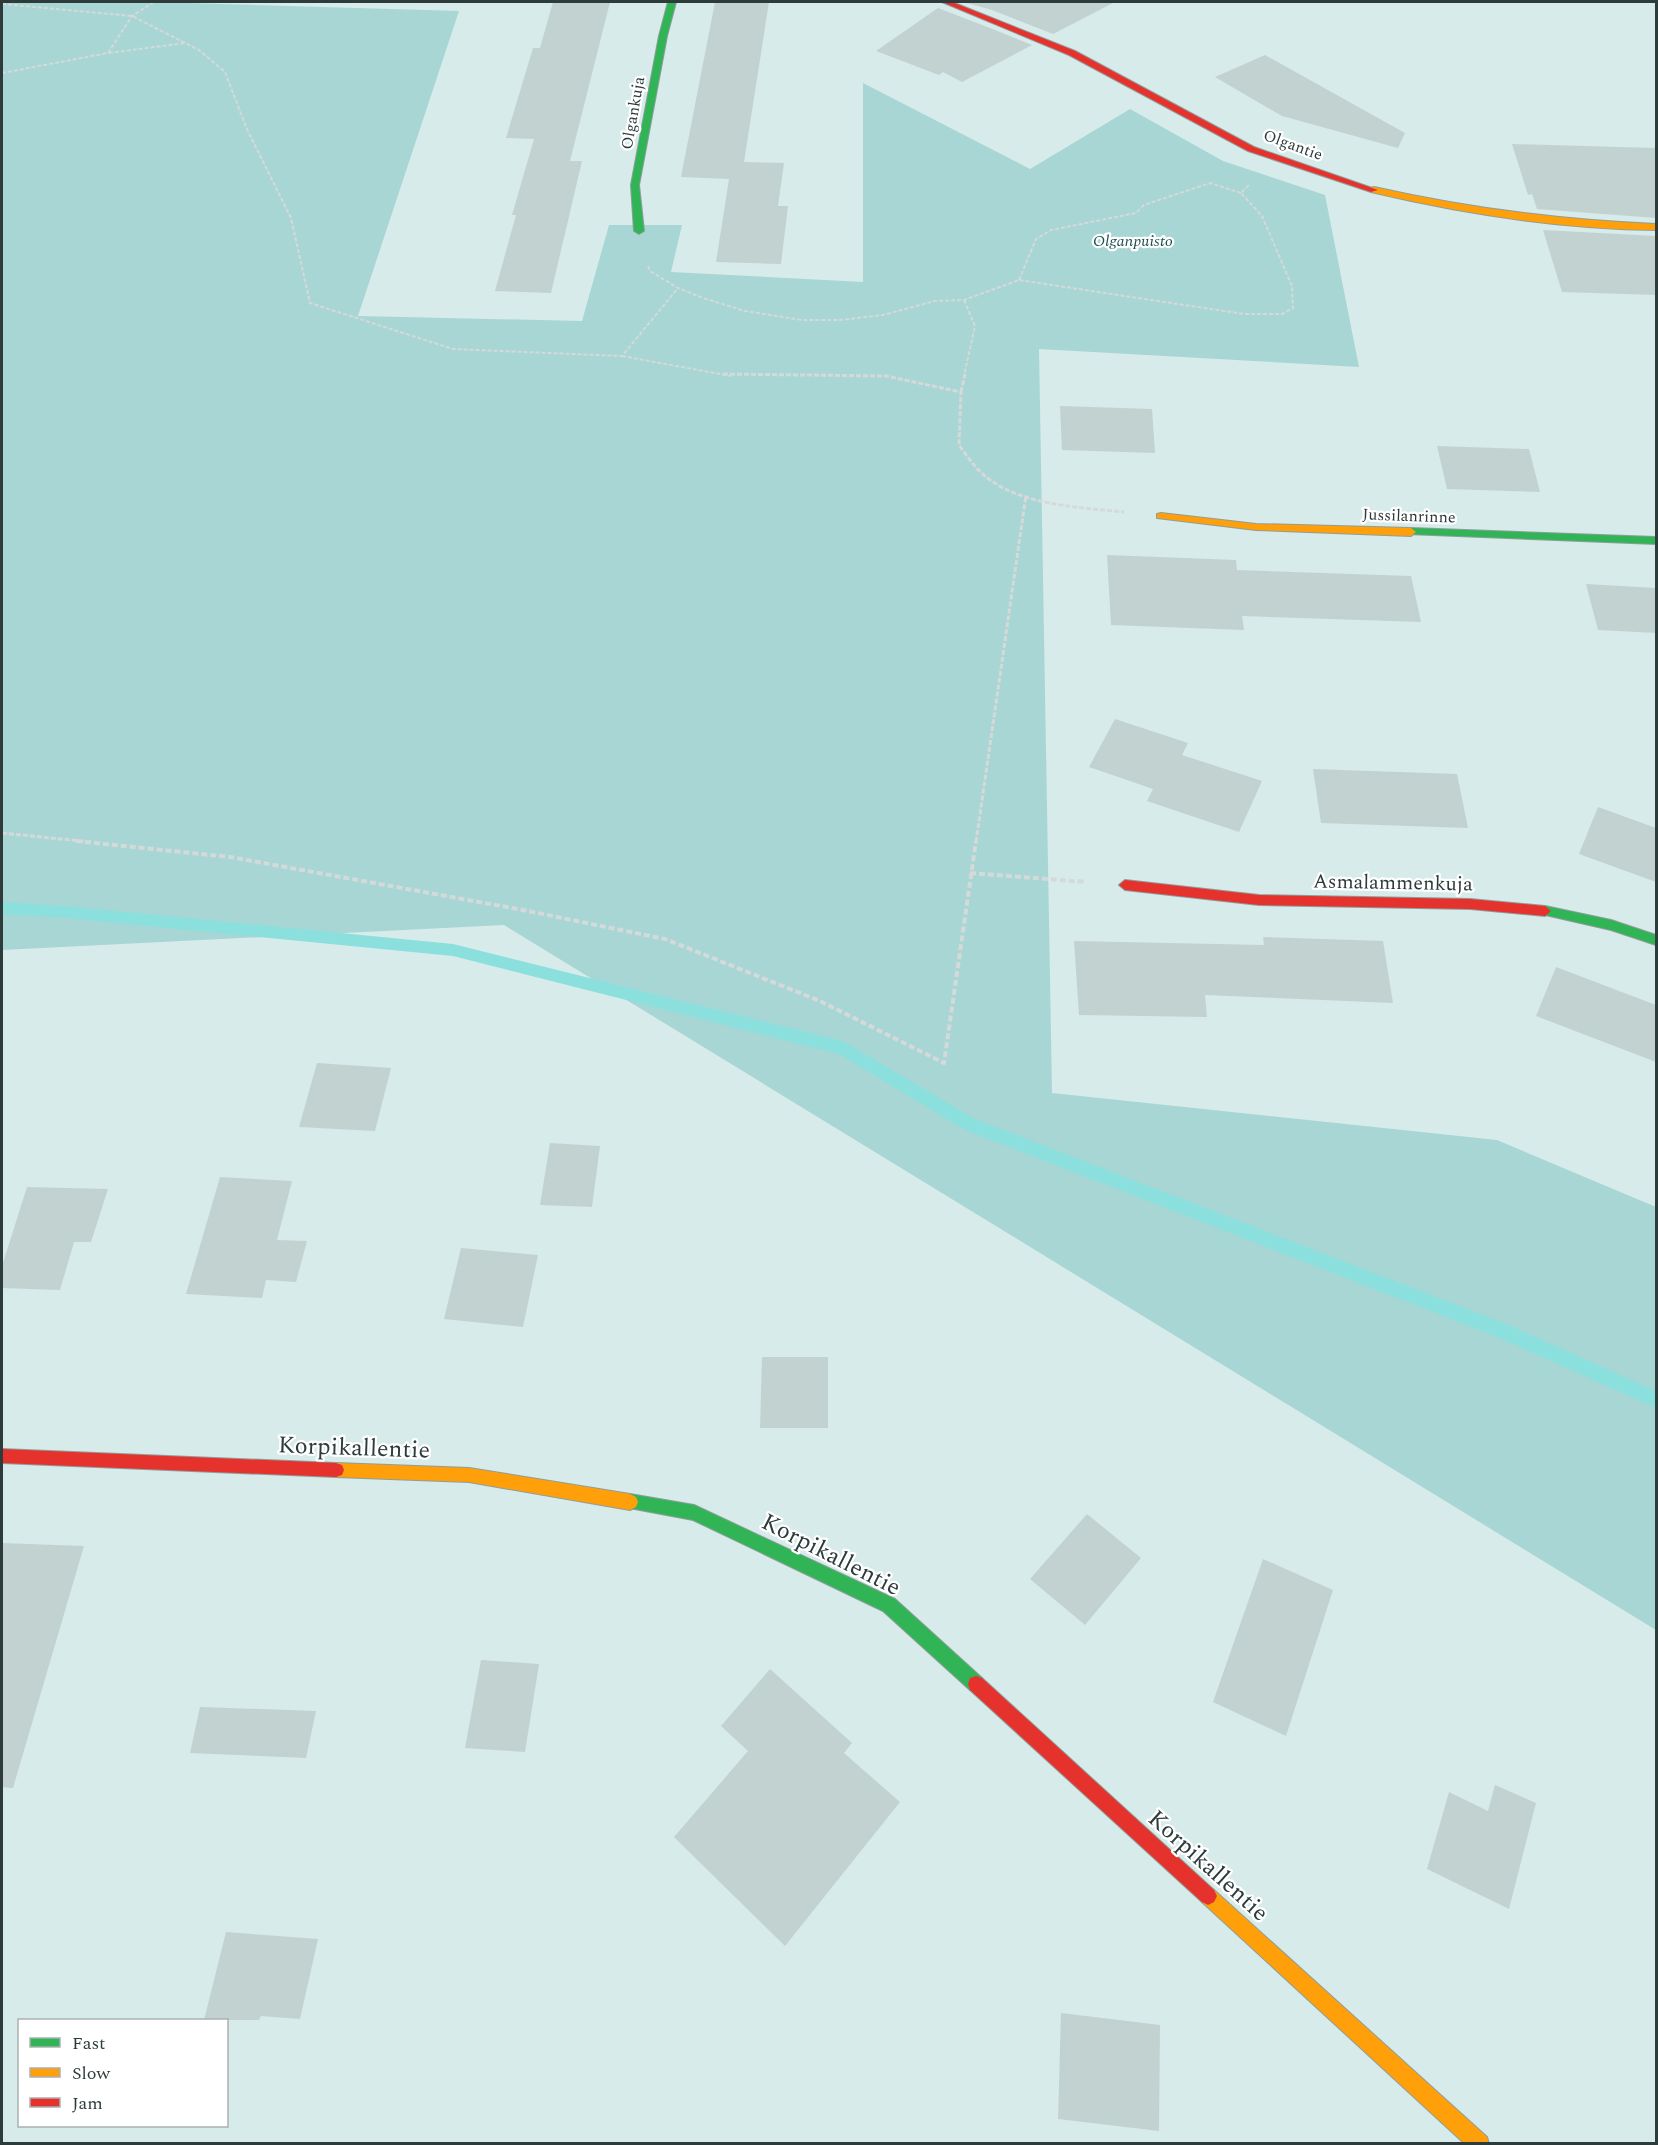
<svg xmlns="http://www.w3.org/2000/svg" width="1658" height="2145" viewBox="0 0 1658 2145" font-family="Spectral,serif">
<rect width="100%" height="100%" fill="#d7ebea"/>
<path fill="#a8d6d5" d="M2,2H152L459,11L358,316L582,321L609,225H682L671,272L863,282V83L1030,169L1130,109L1223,161L1325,195L1359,367L1039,349L1052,1093L1497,1140L1656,1207V1630L504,925L2,950Z"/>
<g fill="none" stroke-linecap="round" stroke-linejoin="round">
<path fill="#8bdfdd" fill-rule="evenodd" d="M2,902L65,906L453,944L843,1041L975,1119L1509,1325L1656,1391V1408L1497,1337L963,1129L839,1054L453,956L65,918L2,914Z"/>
</g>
<path fill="#c2d2d1" d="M553,2H610L570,161H582L551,293L495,291L516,215H512L534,139L506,138L533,48H540Z
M715,2H769L744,162L784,163L778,206H788L781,264L716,262L729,179L681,177Z
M963,2H1115L1053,34L992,10Z
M938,8L995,30L1032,45L962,82L943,72L939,75L876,51Z
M1265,55L1405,133L1398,148L1282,116L1215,77Z
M1512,144L1656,148V218L1537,209L1532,194L1528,195Z
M1543,230L1656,236V295L1562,292Z
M1060,406L1152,409L1155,453L1062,450Z
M1437,446L1529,449L1540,492L1447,489Z
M1107,555L1236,560L1237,570L1411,576L1421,622L1242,616L1244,630L1111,625Z
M1586,584L1656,588V633L1598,630Z
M1115,719L1188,743L1182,755L1262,781L1239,832L1147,801L1153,789L1089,767Z
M1313,769L1457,774L1468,828L1321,823Z
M1598,807L1656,828V882L1579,854Z
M1263,937L1383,941L1393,1003L1205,995L1207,1017L1079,1015L1074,941L1264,945Z
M1556,967L1656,1005V1062L1536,1016Z
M317,1063L391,1068L375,1131L299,1127Z
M550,1143L600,1146L592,1207L540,1205Z
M220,1177L292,1181L277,1240L307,1241L296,1282L266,1280L262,1298L186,1294Z
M27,1187L108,1189L91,1242H74L60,1290L2,1288V1266Z
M461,1248L538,1255L523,1327L444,1319Z
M762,1357H828V1428H760Z
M1087,1514L1141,1558L1085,1625L1030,1579Z
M2,1543L84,1546L13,1788L2,1787Z
M1263,1559L1333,1590L1286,1736L1213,1702Z
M481,1660L539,1664L525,1752L465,1748Z
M770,1669L852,1743L844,1753L900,1802L785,1946L674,1837L748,1751L721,1726Z
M200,1707L316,1711L306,1758L190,1753Z
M1495,1785L1536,1803L1509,1909L1427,1869L1449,1792L1488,1811Z
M226,1932L318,1939L300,2019L261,2016L259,2020H204Z
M1061,2013L1160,2025L1159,2131L1058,2119Z"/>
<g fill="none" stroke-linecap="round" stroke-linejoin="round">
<defs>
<path id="fast" d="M668,2H676L667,36L639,185L644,231L639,234L634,231L631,185L659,36Z
M1411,528L1656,537V544L1407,534L1406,532Z
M1545,906L1611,920L1656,935V945L1611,930L1541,914L1539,911Z
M630,1494L694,1505L895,1599L982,1678L984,1684L982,1690L976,1692L970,1690L883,1611L693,1520L624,1507L622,1502L624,1497Z"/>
<path id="slow" d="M1374,187C1467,208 1561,220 1656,224V230C1561,229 1464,214 1371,192V188Z
M1161,513L1256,524L1411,528L1416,532L1411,536L1256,530L1157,518V514Z
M336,1463L469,1468L630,1494L636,1497L638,1502L636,1507L630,1510L469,1482L336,1477L330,1475L328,1470L330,1465Z
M1208,1887L1214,1890L1487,2137L1489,2144H1465L1202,1902L1199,1896L1202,1890Z"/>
<path id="jam" d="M942,2H952L1075,51L1254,147L1378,190L1371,192L1248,151L1069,55Z
M1125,880L1259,895L1470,899L1545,906L1551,911L1545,916L1470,909L1259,905L1125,890L1119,885Z
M2,1449L336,1463L342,1465L344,1470L342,1475L336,1477L2,1463Z
M976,1676L982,1678L1214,1890L1217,1896L1214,1902L1208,1905L1202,1902L970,1690L968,1684L970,1678Z"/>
</defs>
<use href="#fast" stroke="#8e9e9d" stroke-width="2"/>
<use href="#slow" stroke="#8e9e9d" stroke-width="2"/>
<use href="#jam" stroke="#8e9e9d" stroke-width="2"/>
<path stroke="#d4d9d9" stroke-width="2" stroke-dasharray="4 2" stroke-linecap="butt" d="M2,4L132,16L199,50L225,72L246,127L291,218L310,303L453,349L622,356L678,288
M109,53L185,43
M2,73L108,53L132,16L154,2
M648,266L650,271L678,288L703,298L745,311L802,320H840L883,315L935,301L964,300L1019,280L1244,314H1282L1293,308L1292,286L1262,216L1241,193L1249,185
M1019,280L1036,239L1051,230L1136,213L1144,205L1210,183L1241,193
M964,300L975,326L964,376
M622,356L731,376"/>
<path stroke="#d4d9d9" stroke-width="3" stroke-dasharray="5 2" stroke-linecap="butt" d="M723,374L886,376L961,392L959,445C967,456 975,468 986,477C1023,506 1079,507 1124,512
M961,392L965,374
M2,833L91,842
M976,842L1026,495"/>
<path stroke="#d4d9d9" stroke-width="4" stroke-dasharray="6 3" stroke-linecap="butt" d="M76,841L230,857L518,909L665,939L820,1001L944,1063L976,841
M970,873L1086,882"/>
<use href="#fast" fill="#30b455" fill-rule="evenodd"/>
<use href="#slow" fill="#ff9f0a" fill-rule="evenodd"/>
<use href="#jam" fill="#e5322d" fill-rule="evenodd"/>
</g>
<g text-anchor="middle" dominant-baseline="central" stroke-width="4.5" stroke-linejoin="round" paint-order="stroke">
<g font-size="16" fill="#2d3b3b" stroke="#fff">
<text transform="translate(633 113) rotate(-80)">Olgankuja</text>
<text transform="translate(1293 145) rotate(20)">Olgantie</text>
<text transform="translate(1409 516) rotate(2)">Jussilanrinne</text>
</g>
<g font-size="16" font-style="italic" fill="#1d4e4d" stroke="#fff">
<text x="1133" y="241">Olganpuisto</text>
</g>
<g font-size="20" fill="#2d3b3b" stroke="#fff">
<text transform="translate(1393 883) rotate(1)">Asmalammenkuja</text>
</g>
<g font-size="24" fill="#2d3b3b" stroke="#fff">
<text transform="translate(354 1448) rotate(2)">Korpikallentie</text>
<text transform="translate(831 1555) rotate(27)">Korpikallentie</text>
<text transform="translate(1208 1866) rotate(42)">Korpikallentie</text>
</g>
</g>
<rect width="1658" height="2145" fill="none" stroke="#2d3b3b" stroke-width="6"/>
<rect x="18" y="2019" width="210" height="108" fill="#ffffff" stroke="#abb1b1" stroke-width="1.5"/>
<rect x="30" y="2038" width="30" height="9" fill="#30b455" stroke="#abb1b1" stroke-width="1.5"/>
<text x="72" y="2049" font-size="18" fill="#2d3b3b">Fast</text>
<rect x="30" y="2068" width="30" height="9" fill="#ff9f0a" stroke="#abb1b1" stroke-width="1.5"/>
<text x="72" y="2079" font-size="18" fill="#2d3b3b">Slow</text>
<rect x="30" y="2098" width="30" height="9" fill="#e5322d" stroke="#abb1b1" stroke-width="1.5"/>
<text x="72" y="2109" font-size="18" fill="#2d3b3b">Jam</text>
</svg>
